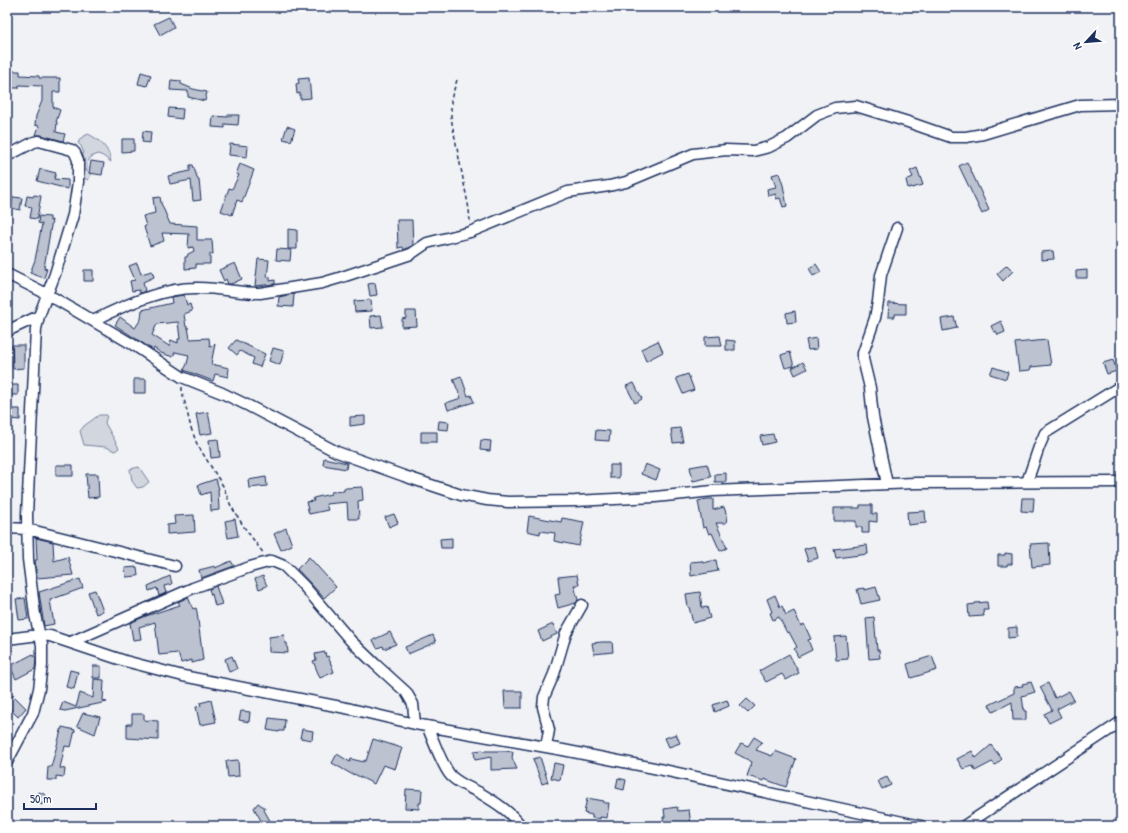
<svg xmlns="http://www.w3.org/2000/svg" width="1128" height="833" viewBox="0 0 1128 833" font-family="'Patrick Hand',sans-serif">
<rect width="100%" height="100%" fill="#f1f2f5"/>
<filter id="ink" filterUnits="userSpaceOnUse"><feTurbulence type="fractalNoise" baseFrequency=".025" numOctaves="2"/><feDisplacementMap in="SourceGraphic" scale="8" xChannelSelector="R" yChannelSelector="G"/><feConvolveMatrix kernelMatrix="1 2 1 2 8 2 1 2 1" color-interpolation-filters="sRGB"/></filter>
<g filter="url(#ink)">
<path fill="#d2d6df" stroke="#76829e" d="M88,134C99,139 110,149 111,162L103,156L98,154L91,157L87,163V171L91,175L88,180L84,178L80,158L84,153L81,146L78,143L81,138Z
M99,415H107L105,423L119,448L115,451L106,447L84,445L80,431L84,426Z
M139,467L149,482L143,487L137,488L132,481L130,469Z"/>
<path fill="#bcc2d0" stroke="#1b2f5e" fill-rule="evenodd" d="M169,17L174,27L160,35L154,24Z
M10,71H20V75L39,76V78H60V92H53V107L60,110L56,122H57L56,132L65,134L63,141L41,135H36L39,126L35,125L36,116L42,101V86L19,85V88H9Z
M141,72L151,75L147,86L138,84Z
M309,78L311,98L300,99V93L297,94L296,84L299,83L298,79Z
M171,80L181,81V84L193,89L207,92L205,101L188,97V91L170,90Z
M169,108L183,109L182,119L168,117Z
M228,115H239L238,125L225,124V128L212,127L213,116L228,117Z
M287,126L295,129L291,141L283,139Z
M143,131L151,132L150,143L142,142Z
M122,139H134V151L122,152Z
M230,144L248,146L247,157L229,155Z
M91,161L104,163L102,175L89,173Z
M967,162L989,210L982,214L959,166Z
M240,164L254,170L242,202L237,200L232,215L221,211L228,191L229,188L232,189L239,175L236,174Z
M190,165H193L198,180H199L201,200L193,201L191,180L170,184L168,176L190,171Z
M917,168L923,185L912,188V187L908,188L906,180L913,177L910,171Z
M40,169L56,173L54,179L68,180V189L37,181Z
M779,173L783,185L787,206L783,207L780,198L776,199V194L768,196L767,189L776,187L772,175Z
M34,195L41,196L37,219L30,218L32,207L25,206L27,196L33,197Z
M13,197L22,198L20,210L11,208Z
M160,197L161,203L170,224L197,226V240H212L213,254H210V264H196V268L185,269V257H187L188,254L194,251L193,247L188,248L189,234L162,233L164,241L150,246L144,227L146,226L143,216L155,213L153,198Z
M39,216L50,217V221L52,220L44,268L47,269L44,278L30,273L35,260L42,224L38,223Z
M397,220H412L413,245L404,250L403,247L398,248Z
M288,229L297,230V249H288Z
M277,249L291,250L290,261L276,260Z
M1053,251L1054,259L1041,260V252Z
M258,259L269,260L267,277H270V281L275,280V284L255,286Z
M137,263L141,274L152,271L154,277L143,282L145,291L140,293L139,290L132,291L130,281L135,280L129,266Z
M235,263L242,279L231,284H228L226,279L224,281L219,270Z
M816,264L821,272L813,276L809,268Z
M1007,265L1013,271L1003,281L997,274Z
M84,270H93V281H84Z
M1087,270V278H1076V271Z
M375,283L377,295L370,296L368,284Z
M293,294H294L293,307L278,306L279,297Z
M184,295L187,305L190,304L192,311L184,314L186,327H188L190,339L209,338L210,347L215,344L211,364L229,368L228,377L215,374L213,381L192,373L184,370L187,364L189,355L175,352L173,357L161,353L154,348L153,350L115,325L120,317L135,328L141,319L142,310L172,303L171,297ZM178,322L180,339H178V343L171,340L169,346L152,335L157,324Z
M371,300L372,311L355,312L354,301Z
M889,303L906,304V314H895V317H888Z
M406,311H416L417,326L402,327V319L406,318Z
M795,311L796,322L787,323L786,313Z
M381,315L383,327L371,328L370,316Z
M954,317L957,328L943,331L941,319Z
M1001,321L1005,332L998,335L996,331L994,332L991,326Z
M720,336L722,346H705V337Z
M816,338L817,349L808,350L806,340Z
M236,340L265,354L260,367L252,364L254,358L240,351L237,355L229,348Z
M726,340L735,341V350H726Z
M1047,340L1051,365L1031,367L1030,370L1019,371L1015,343Z
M658,341L663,352L646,361L641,349Z
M12,345H24V368L13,369Z
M273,348L284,351L280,365L269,361Z
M790,352L794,366L785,368L781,355Z
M1113,360L1117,371L1107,374L1103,363Z
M803,362L807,369L795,375L792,368Z
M993,367L1008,372L1006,379L990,374Z
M688,374L694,390L683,394L676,378Z
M461,376L468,396L471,395L474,402L448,410L446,403L461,398L453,379Z
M134,379H146V393H134Z
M634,383L642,399L635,403L626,386Z
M8,385H18V395H8Z
M10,409H20V420L9,419Z
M208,412L212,433L200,435L196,414Z
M365,416V424L350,426V417Z
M439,421L449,422L448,430L438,429Z
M680,428L683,442L673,443L671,429Z
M596,430L610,431L609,441L595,440Z
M421,432H437V442H421Z
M773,434L775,442L762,445L760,436Z
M218,439L220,457L211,458L209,440Z
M481,440L491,441L490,451L480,450Z
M324,458L347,463L346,469L323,465Z
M645,464L660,470L656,480L641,474Z
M707,464L711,477L693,481L690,467Z
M56,465H73V476H56Z
M610,465H619V478H610Z
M726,473V482H715V474Z
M86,474H98L99,497L88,498Z
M266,477L267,486L249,488L248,480Z
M216,479L219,489H218L219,510L211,511L210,492L201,495L198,485Z
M362,487L363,500L358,501L359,519H348L347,502L326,504L328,510L309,514L306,502L314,501L313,498L331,494V492L344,491V489L346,488Z
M1022,498H1034L1033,512L1021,511Z
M707,499H713V510L724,507L727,516L726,523H716L727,548L720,551L712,533L709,534L706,527L703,528L698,501Z
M860,505H872V514H877V522L869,521V533H862V527H856V521H834V508H860Z
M925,511L926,523L908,525L907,512Z
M394,514L398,523L389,527L385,517Z
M194,515L195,532L167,534V525L175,524L174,516Z
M529,516L561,522L562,518L584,522L579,546L554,541L555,533L540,531V534L527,531Z
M235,519L238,536L228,538L225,521Z
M286,528L292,545L281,550L274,534Z
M36,538L53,542L54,561L68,557L73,575L37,578L35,560H37Z
M452,538V548H441L440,539Z
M1049,543L1050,565L1032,567L1030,544Z
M867,545L868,554L836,558L834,549Z
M815,546L818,558L808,561L804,549Z
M1005,553L1012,554V564H1007V566H998V555H1005Z
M309,557L336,587L324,598L297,569Z
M716,560L718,571L691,576L690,562L702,561L703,563Z
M231,561L234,566L201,578L199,570L215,566V568Z
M137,567L138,576L126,577L125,568Z
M577,575L579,585H574L578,600L576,603L558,608L555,595L560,594L558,577Z
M170,576L172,584L164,586L166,593L159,596L157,588L149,591L148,586Z
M263,576L267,586L259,589L255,579Z
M80,579L83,588L50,600L54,624L44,626L39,592Z
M216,586L222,604L215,606L212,594L211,595L209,589Z
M876,587L880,600L861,604L857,589L865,588V590Z
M95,590L103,611L96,614L88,592Z
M700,592L702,608L707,607L710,618L693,623L689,607H688L686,594Z
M775,595L780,607L782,606L786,615L794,611L801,626L804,624L811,639L808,640L812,650L798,657L794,649L797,647L789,632L787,633L779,617L773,620L770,613L772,612L767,599Z
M188,597L193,609L196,608L197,612L203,660L192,663V660L181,663L178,653L159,655L155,622L139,627L141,639L133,640L130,623L146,616L180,605L178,602Z
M25,598L28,619L19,620L16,599Z
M987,602L988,610H983L984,616L969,617L968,605L975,604V603Z
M874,617L877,650H879L880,658L869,659L866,618Z
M553,624L557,634L542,641L538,631Z
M1017,627V637L1008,638V628Z
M390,632L396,644L384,649L383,646L377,648L373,640Z
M284,635L285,643H287L288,653L269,652V637Z
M433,635L436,642L408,654L405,647Z
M846,636L848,659L836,660L834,637Z
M602,642H612L613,652L594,654L592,643Z
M325,652L326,657L328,656L334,672L320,678L313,661L316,660L315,654Z
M33,654L36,658L35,669L16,679L10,666Z
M789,654L799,673L786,680L782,674L766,682L759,671Z
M232,656L237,669L229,672L225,659Z
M932,656L937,670L911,678L907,664Z
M93,666H101V678H93Z
M70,670L78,672L74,689L66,687Z
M94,679L104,680L103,701L107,702L65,711L60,710L63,702L76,707L80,693L93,698Z
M1031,682L1035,692L1022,696L1024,711H1026V720H1013L1012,702L993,712L989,705L1014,693V687L1023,686L1022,684Z
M1048,683L1055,698L1069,691L1074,700L1057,709L1061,717L1049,723L1044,714L1052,710L1040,687Z
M504,691H522V708H505Z
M13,695L26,708L18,717L7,706V701Z
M747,699L755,706L748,713L740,706Z
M211,700L216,722L200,725L196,707L201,706L200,703Z
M727,700L729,706L715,712L713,705Z
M241,711L250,712L249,722L239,720Z
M83,713L100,717L95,734L77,726Z
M132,714H144V720L158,721V740L127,738V724H132Z
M269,718L285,720L284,731H279V732L267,730Z
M62,727L75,730L71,747L65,746L60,768L65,769L64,777L56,776V780H47L48,767H51Z
M302,729L313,731L312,740L300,738Z
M676,734L680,743L669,747L665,738Z
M754,737L762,742L756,750L772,756L775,751L796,759L786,787L764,779V781L747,776L752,762L735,753L741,743L748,746Z
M373,739L402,748L395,769L383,765L374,784L354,774L353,775L332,763L337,754L350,762L351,759L364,762V760L366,761Z
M991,745L1002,759L995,765L992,762L975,771L973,766L963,769L957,759L972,751L976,758Z
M483,750V751H505L513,752L512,758L517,769L491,770V757L475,760L474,751Z
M540,757L548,782L542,784L533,759Z
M238,760L239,776L228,777L226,761Z
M554,763L563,765L560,780L551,778Z
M887,777L891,785L882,789L878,781Z
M618,778L626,780L624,790L616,788Z
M406,789L422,790L421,803H419V809L405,808Z
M39,792L46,795L42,805L35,801Z
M587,798L604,801V803H609L607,818L600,817V819L592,818V815L584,813Z
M258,803L265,808L264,810L273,826H264L254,808Z
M677,807L678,811L689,810L691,825L664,826L663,817H665L664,809Z"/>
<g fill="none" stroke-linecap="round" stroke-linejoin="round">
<defs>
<path id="minor" d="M7,156L34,142L39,141L72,150L75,153L78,160V182L73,215L55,274L39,316L36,329L27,515L28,559L35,615L42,645V665L39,689L33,713L7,762
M7,274L47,294L93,321L137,347L182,377L222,393L249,406L337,452L404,476L461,495L487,500L508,502L575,501L655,497L713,491L915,483L1121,482
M93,321C122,306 162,288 195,288C217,287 238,293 260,293L322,283L339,278L411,254L427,243L470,232L568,192L609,186L626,182L693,154L726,150L753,151L769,147L787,138L817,115L835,108L856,106L908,122L951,137H966L983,134L1080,105L1121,104
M7,331L39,316
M1027,482L1039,447L1045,433L1121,386
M887,484L873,417L870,388L863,359V353L875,318L878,302L881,275L897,228
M7,528L27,529L175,566
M7,639L39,635L50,636L125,661L183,676L351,709L415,724L563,750L654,768L921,826
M71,642L193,588L250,567L272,561L284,566L304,586L351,641L375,664L406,692L413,704L415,724
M427,726C433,739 442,766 451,776C459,784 471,788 480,793C495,802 511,812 521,826
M546,747L549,730L543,707L544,697L554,674L566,633L582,605
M964,826L1121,722"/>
</defs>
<use href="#minor" stroke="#1b2f5e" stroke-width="13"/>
<path stroke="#1b2f5e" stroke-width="1.5" stroke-dasharray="4 3" stroke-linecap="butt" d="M457,80L451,99V118L469,209L470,222
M182,387V391L191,428L197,444L223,486L231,506L244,527L264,554"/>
<use href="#minor" stroke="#fff" stroke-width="10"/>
</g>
</g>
<rect width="1128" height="833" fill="none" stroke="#fff" stroke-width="24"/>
<rect x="12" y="12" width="1104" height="809" fill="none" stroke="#1b2f5e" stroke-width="1.5" filter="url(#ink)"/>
<g transform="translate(1086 42) rotate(244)" stroke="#ffffff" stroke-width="3" paint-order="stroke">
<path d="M0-3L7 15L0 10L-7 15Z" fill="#1b2f5e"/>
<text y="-6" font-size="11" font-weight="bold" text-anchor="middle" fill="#1b2f5e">N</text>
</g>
<path d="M24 803v6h72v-6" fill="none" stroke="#1b2f5e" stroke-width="2"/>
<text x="30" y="803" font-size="12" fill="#1b2f5e" stroke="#ffffff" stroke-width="3" paint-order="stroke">50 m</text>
</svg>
